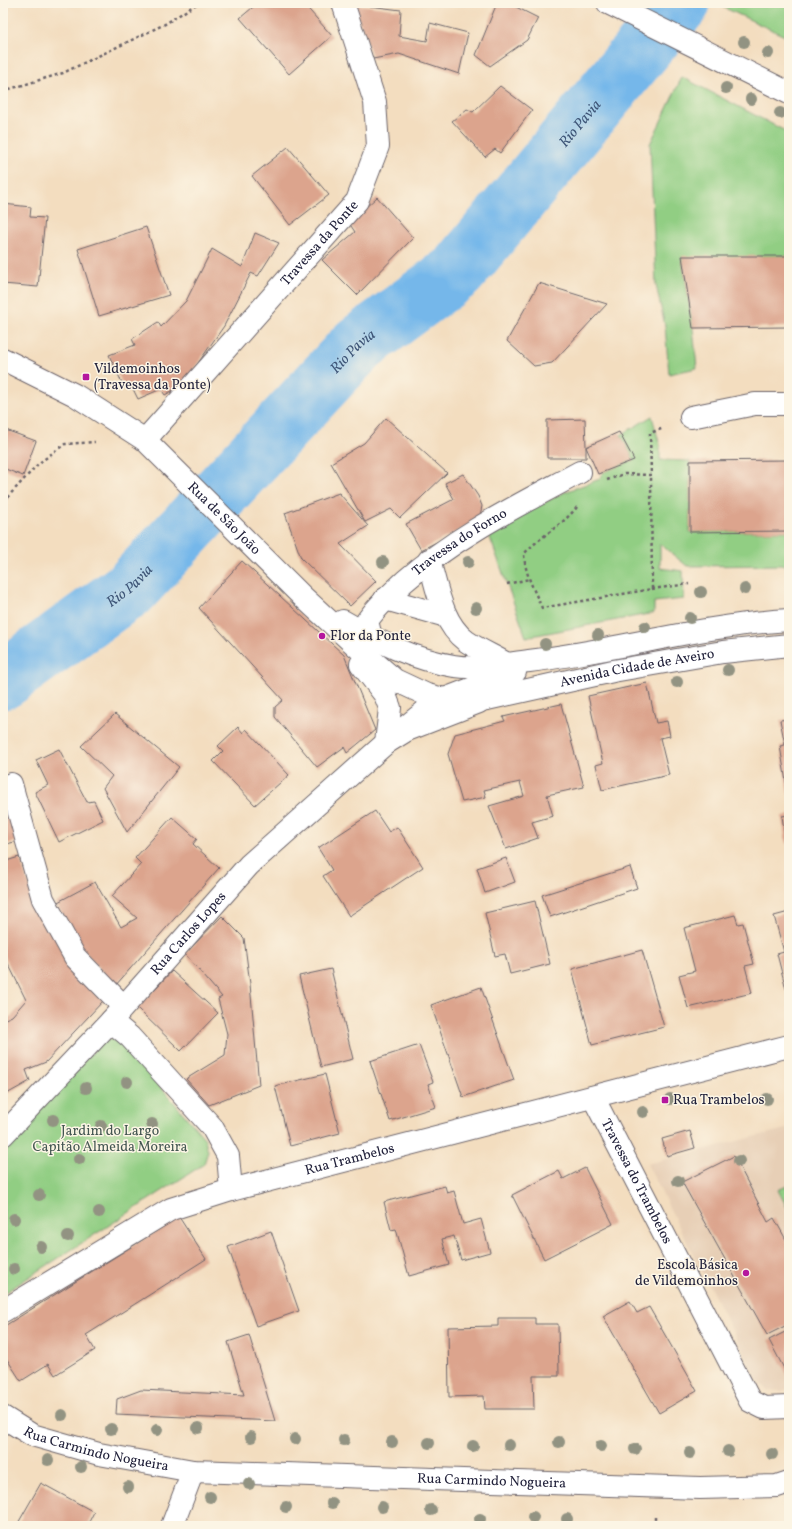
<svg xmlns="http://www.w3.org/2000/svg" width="792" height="1529" viewBox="0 0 792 1529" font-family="Vollkorn,serif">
<rect width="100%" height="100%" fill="#fcf5e5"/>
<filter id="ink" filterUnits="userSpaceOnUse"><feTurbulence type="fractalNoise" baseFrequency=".025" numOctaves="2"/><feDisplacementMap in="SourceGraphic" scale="8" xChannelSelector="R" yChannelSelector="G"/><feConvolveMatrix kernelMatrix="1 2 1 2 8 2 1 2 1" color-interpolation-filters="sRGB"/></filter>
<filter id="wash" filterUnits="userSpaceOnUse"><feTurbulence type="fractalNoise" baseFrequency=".012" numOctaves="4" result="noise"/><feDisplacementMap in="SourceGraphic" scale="16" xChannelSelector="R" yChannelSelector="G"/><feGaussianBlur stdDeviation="0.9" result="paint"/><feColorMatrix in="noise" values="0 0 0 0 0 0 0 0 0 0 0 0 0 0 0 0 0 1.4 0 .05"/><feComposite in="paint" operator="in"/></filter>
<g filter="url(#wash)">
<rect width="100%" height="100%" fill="#f3ddbf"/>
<path fill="#e7cfb6" d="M789,1128V1388L783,1391L768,1390L758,1381L647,1164Z"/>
<path fill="#91ce83" stroke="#5a785f" d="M714,3H789V38Z
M682,77L789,133V256L682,257L693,328L697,368L669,374L665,326L656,285L650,144Z
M652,416L660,446V460L690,461V532L789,531V565L687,566L660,544V568L683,571L684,599L654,602V613L526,637L488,532L565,492L600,479L603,472L634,460L621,435Z
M113,1039L125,1045L205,1139L208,1151L204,1164L3,1294V1149L103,1040Z
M789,1185V1211L778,1190Z"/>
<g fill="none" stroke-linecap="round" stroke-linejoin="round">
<path stroke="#74b7ea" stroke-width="59" id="s1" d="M3,680L131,588L359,344L458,271L681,3"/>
</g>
<g id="blocks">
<path fill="#dca48d" d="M258,3H303L332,36L289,74L240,18Z
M497,3H508L538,18L527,40L490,66L476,55Z
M353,4L401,10L399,36L427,41L430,23L468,33L459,74L399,54L373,59Z
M500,86L532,110L500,153L495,149L485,157L452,121L467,109L473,112Z
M288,147L329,195L290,225L252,176Z
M377,197L413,238L357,295L322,260L355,232L349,223Z
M3,204L31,207L30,217L45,218L38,287L3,284Z
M146,227L169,295L99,316L78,249Z
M255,233L279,243L258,276L251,273L224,326L191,373L194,378L165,395L161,389L138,399L131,385L124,387L109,355L135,345L132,339L158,322L161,327L186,301L212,249L242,267Z
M682,256H789V327L693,328Z
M539,283L607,304L552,363L534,366L507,341Z
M386,418L447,473L400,518L391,509L365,522L331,463L364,443Z
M585,419L586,447L619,432L634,460L598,474L586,447V458H547V420Z
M3,429L36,441L23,476L3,468Z
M789,460V531L690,532V461Z
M463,474L478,496L482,506L480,516L472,524L421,550L406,524L454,499L445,483Z
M339,493L368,526L340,544L376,581L350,606L301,558L285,513Z
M242,561L344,655L375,730L347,753L344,747L317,767L275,717V707L283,700L199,608Z
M647,683L656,723L667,721L670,736L660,738L669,775L602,790L596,765L603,763L588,696Z
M561,704L584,787L547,795L553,816L532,822L538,838L506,849L489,806L524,796L520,782L484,790L486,797L462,802L448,754L455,734L505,721L503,717Z
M115,714L179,767L127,832L103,788L112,776L81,746Z
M789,719V794H788L780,746L785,745L780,720Z
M238,727L243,733L246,729L289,775L255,805L213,761L223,751L218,746Z
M59,749L87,802L94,801L103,820L59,842L35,792L48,785L36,760Z
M3,800L18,841L3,845Z
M375,811L389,832L397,827L423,867L349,916L323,876L332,870L318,848Z
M789,815V843L786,844L782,816Z
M172,817L197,839L193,844L219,868L115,986L83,950L56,903L95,882L121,927L137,918L112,896L141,864L135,858Z
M19,857L27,880L70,965L103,1001L46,1062L26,1070L30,1081L3,1096V1020L12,1016L26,1000L3,953V862Z
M506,858L515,882L485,893L477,868Z
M630,867L637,888L550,917L542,895Z
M535,901L550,964L510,974L505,954L495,956L485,913Z
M789,912V988L786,989L777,954L784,952L774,916Z
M735,915L738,924L743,923L754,964L745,966L752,993L688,1008L679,975L695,971L684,928Z
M222,916L244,938L250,984L259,1085L209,1105L186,1079L225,1055L227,1034L218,999L222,997L185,954Z
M642,950L664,1027L592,1045L572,969Z
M331,969L353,1059L321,1067L299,976Z
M172,971L218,1013L181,1051L137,1008Z
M481,987L514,1080L463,1097L431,1005Z
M419,1045L433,1082L428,1084L436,1107L390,1121L370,1061Z
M325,1074L340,1133L290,1146L275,1086Z
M690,1131L695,1148L667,1156L662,1139Z
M734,1156L768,1222L774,1218L789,1245V1324L767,1335L682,1182Z
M585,1168L613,1224L544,1259L512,1195L559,1171L563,1179Z
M445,1186L447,1193L454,1191L463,1224L481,1219L490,1252L461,1260L454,1236L442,1239L449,1265L409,1276L396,1229L391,1230L384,1202Z
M179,1217L206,1259L86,1335L95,1350L55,1375L48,1364L21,1381L3,1353V1327Z
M271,1231L299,1311L256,1326L228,1247Z
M630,1301L637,1313L649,1307L697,1391L659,1413L603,1316Z
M498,1318H535V1324H558L559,1376H533L534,1409H485L484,1396L449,1397L448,1327L498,1326Z
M789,1330V1378L769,1340Z
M249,1335L275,1421L116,1414L117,1399L141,1390L244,1395L228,1342Z
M41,1483L94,1512L87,1526L17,1525Z"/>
</g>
</g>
<g filter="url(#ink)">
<use href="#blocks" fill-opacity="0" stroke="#6b6369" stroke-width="1"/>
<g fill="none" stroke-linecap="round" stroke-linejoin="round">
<defs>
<g id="minor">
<path d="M608,3L789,93"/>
<path d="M691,417L755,404H789"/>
<path id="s2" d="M145,440L357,201L378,146L375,102L343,3"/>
<path d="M429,560C437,588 442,623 466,641C479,650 494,656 507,664"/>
<path d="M385,599L446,616"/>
<path id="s3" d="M371,637L367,621C378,605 391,594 405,581C457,535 519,505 580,472"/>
<path d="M11,784L43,899L75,957L123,1006"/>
<path d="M111,1021L130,1037L212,1127L228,1156L231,1190"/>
<path id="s4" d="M593,1097L750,1401L764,1408L789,1407"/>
<path id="s5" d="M3,1135L111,1021L249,865L386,743L407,730L479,702"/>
<path id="s6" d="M3,1311L171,1209L231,1190L789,1046"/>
<path id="s7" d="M3,1417L32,1435L99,1454L193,1471L700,1488L777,1486L789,1482"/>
<path d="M172,1526L193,1471"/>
</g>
<g id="major">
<path id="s8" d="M3,359L75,395L145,440L302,596L366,655L395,680L427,695L457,702L487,699L613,671L723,652L789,645"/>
<path d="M343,621C379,642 412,659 454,666C478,670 505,664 529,661C616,651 701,625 789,620"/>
<path d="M361,664L385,695L390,708L386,743"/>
<path d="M386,743L424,712L442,700L515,672"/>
</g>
</defs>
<use href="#minor" stroke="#6b6369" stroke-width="24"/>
<use href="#major" stroke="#6b6369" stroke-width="24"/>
<path stroke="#6b6369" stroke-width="2.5" stroke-dasharray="3 3" stroke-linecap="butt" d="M3,91L63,73L165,24L198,3
M607,480L624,474L651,475L650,433L664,428
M3,502L39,463L65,444L95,442
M577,507C562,526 540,536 524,554C525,574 534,590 542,608L652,589L651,475
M507,584L529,579
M652,589L689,584
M655,1526V1515"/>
<use href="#minor" stroke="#fff" stroke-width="22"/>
<use href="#major" stroke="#fff" stroke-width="22"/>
</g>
<g fill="#929382">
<circle cx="744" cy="42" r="6"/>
<circle cx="768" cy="53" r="6"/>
<circle cx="726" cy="88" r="6"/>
<circle cx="751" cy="99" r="6"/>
<circle cx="780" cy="113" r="6"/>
<circle cx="383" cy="562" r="6"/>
<circle cx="468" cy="562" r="6"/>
<circle cx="745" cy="589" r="6"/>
<circle cx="701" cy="592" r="6"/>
<circle cx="476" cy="608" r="6"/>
<circle cx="690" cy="618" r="6"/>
<circle cx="645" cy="627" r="6"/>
<circle cx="598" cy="635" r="6"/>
<circle cx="545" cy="644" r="6"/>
<circle cx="728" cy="670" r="6"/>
<circle cx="677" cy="682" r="6"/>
<circle cx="127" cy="1082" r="6"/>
<circle cx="86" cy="1088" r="6"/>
<circle cx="670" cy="1099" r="6"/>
<circle cx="767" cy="1099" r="6"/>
<circle cx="643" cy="1112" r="6"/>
<circle cx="53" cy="1120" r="6"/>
<circle cx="152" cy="1124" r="6"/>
<circle cx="101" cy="1126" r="6"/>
<circle cx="79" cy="1159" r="6"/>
<circle cx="739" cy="1161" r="6"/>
<circle cx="678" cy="1181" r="6"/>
<circle cx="39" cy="1195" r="6"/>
<circle cx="99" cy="1212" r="6"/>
<circle cx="14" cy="1219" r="6"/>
<circle cx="68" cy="1236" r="6"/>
<circle cx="41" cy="1247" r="6"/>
<circle cx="14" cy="1269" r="6"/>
<circle cx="62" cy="1415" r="6"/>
<circle cx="198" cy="1428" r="6"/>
<circle cx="111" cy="1429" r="6"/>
<circle cx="157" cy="1430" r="6"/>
<circle cx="251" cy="1437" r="6"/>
<circle cx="295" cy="1439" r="6"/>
<circle cx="344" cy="1440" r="6"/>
<circle cx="392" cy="1442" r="6"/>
<circle cx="559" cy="1442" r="6"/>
<circle cx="429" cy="1443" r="6"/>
<circle cx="509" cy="1445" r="6"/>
<circle cx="473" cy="1446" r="6"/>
<circle cx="601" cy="1446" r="6"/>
<circle cx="635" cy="1449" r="6"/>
<circle cx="728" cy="1451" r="6"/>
<circle cx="690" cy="1453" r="6"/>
<circle cx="772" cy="1454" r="6"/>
<circle cx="48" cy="1460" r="6"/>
<circle cx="81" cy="1467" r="6"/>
<circle cx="249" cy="1484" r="6"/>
<circle cx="128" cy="1487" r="6"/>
<circle cx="210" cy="1497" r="6"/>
<circle cx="332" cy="1503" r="6"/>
<circle cx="286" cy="1507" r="6"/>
<circle cx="382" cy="1507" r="6"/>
<circle cx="431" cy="1510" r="6"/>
<circle cx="533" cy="1517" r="6"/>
<circle cx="480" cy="1519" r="6"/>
<circle cx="567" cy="1519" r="6"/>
</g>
</g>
<g fill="#b5179e" stroke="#fcf5e5" stroke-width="1.5">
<rect x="82" y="373" width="8" height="8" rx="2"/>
<circle cx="322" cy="636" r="4"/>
<rect x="661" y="1096" width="8" height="8" rx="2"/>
<circle cx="746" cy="1273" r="4"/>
</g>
<g text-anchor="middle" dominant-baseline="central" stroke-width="3" stroke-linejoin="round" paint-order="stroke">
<g font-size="14" fill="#22223b" stroke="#fcf5e5">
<text stroke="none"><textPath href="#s2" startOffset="263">Travessa da Ponte</textPath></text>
<text stroke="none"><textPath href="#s8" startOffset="275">Rua de São João</textPath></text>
<text stroke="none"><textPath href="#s3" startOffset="139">Travessa do Forno</textPath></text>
<text stroke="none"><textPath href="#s8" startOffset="760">Avenida Cidade de Aveiro</textPath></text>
<text stroke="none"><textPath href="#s5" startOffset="274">Rua Carlos Lopes</textPath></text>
<text stroke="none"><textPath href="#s6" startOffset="382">Rua Trambelos</textPath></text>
<text stroke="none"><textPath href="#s4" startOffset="95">Travessa do Trambelos</textPath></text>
<text stroke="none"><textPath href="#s7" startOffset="100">Rua Carmindo Nogueira</textPath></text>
<text stroke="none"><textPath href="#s7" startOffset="498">Rua Carmindo Nogueira</textPath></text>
</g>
<g font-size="14" fill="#22223b" stroke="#fcf5e5" text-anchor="start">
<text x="94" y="369">Vildemoinhos<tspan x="94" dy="16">(Travessa da Ponte)</tspan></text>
<text x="330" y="636">Flor da Ponte</text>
<text x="673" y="1100">Rua Trambelos</text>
<text x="738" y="1265" text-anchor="end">Escola Básica<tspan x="738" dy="16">de Vildemoinhos</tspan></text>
</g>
<g font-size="14" fill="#435651" stroke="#fcf5e5">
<text x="110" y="1131">Jardim do Largo<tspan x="110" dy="16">Capitão Almeida Moreira</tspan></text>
</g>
<g font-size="15" font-style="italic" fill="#3f5678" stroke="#fcf5e5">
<text stroke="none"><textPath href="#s1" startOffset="806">Rio Pavia</textPath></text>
<text stroke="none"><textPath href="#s1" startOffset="482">Rio Pavia</textPath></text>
<text stroke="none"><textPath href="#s1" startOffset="158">Rio Pavia</textPath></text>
</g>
</g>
<rect width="792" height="1529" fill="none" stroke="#fcf5e5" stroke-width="16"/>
</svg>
